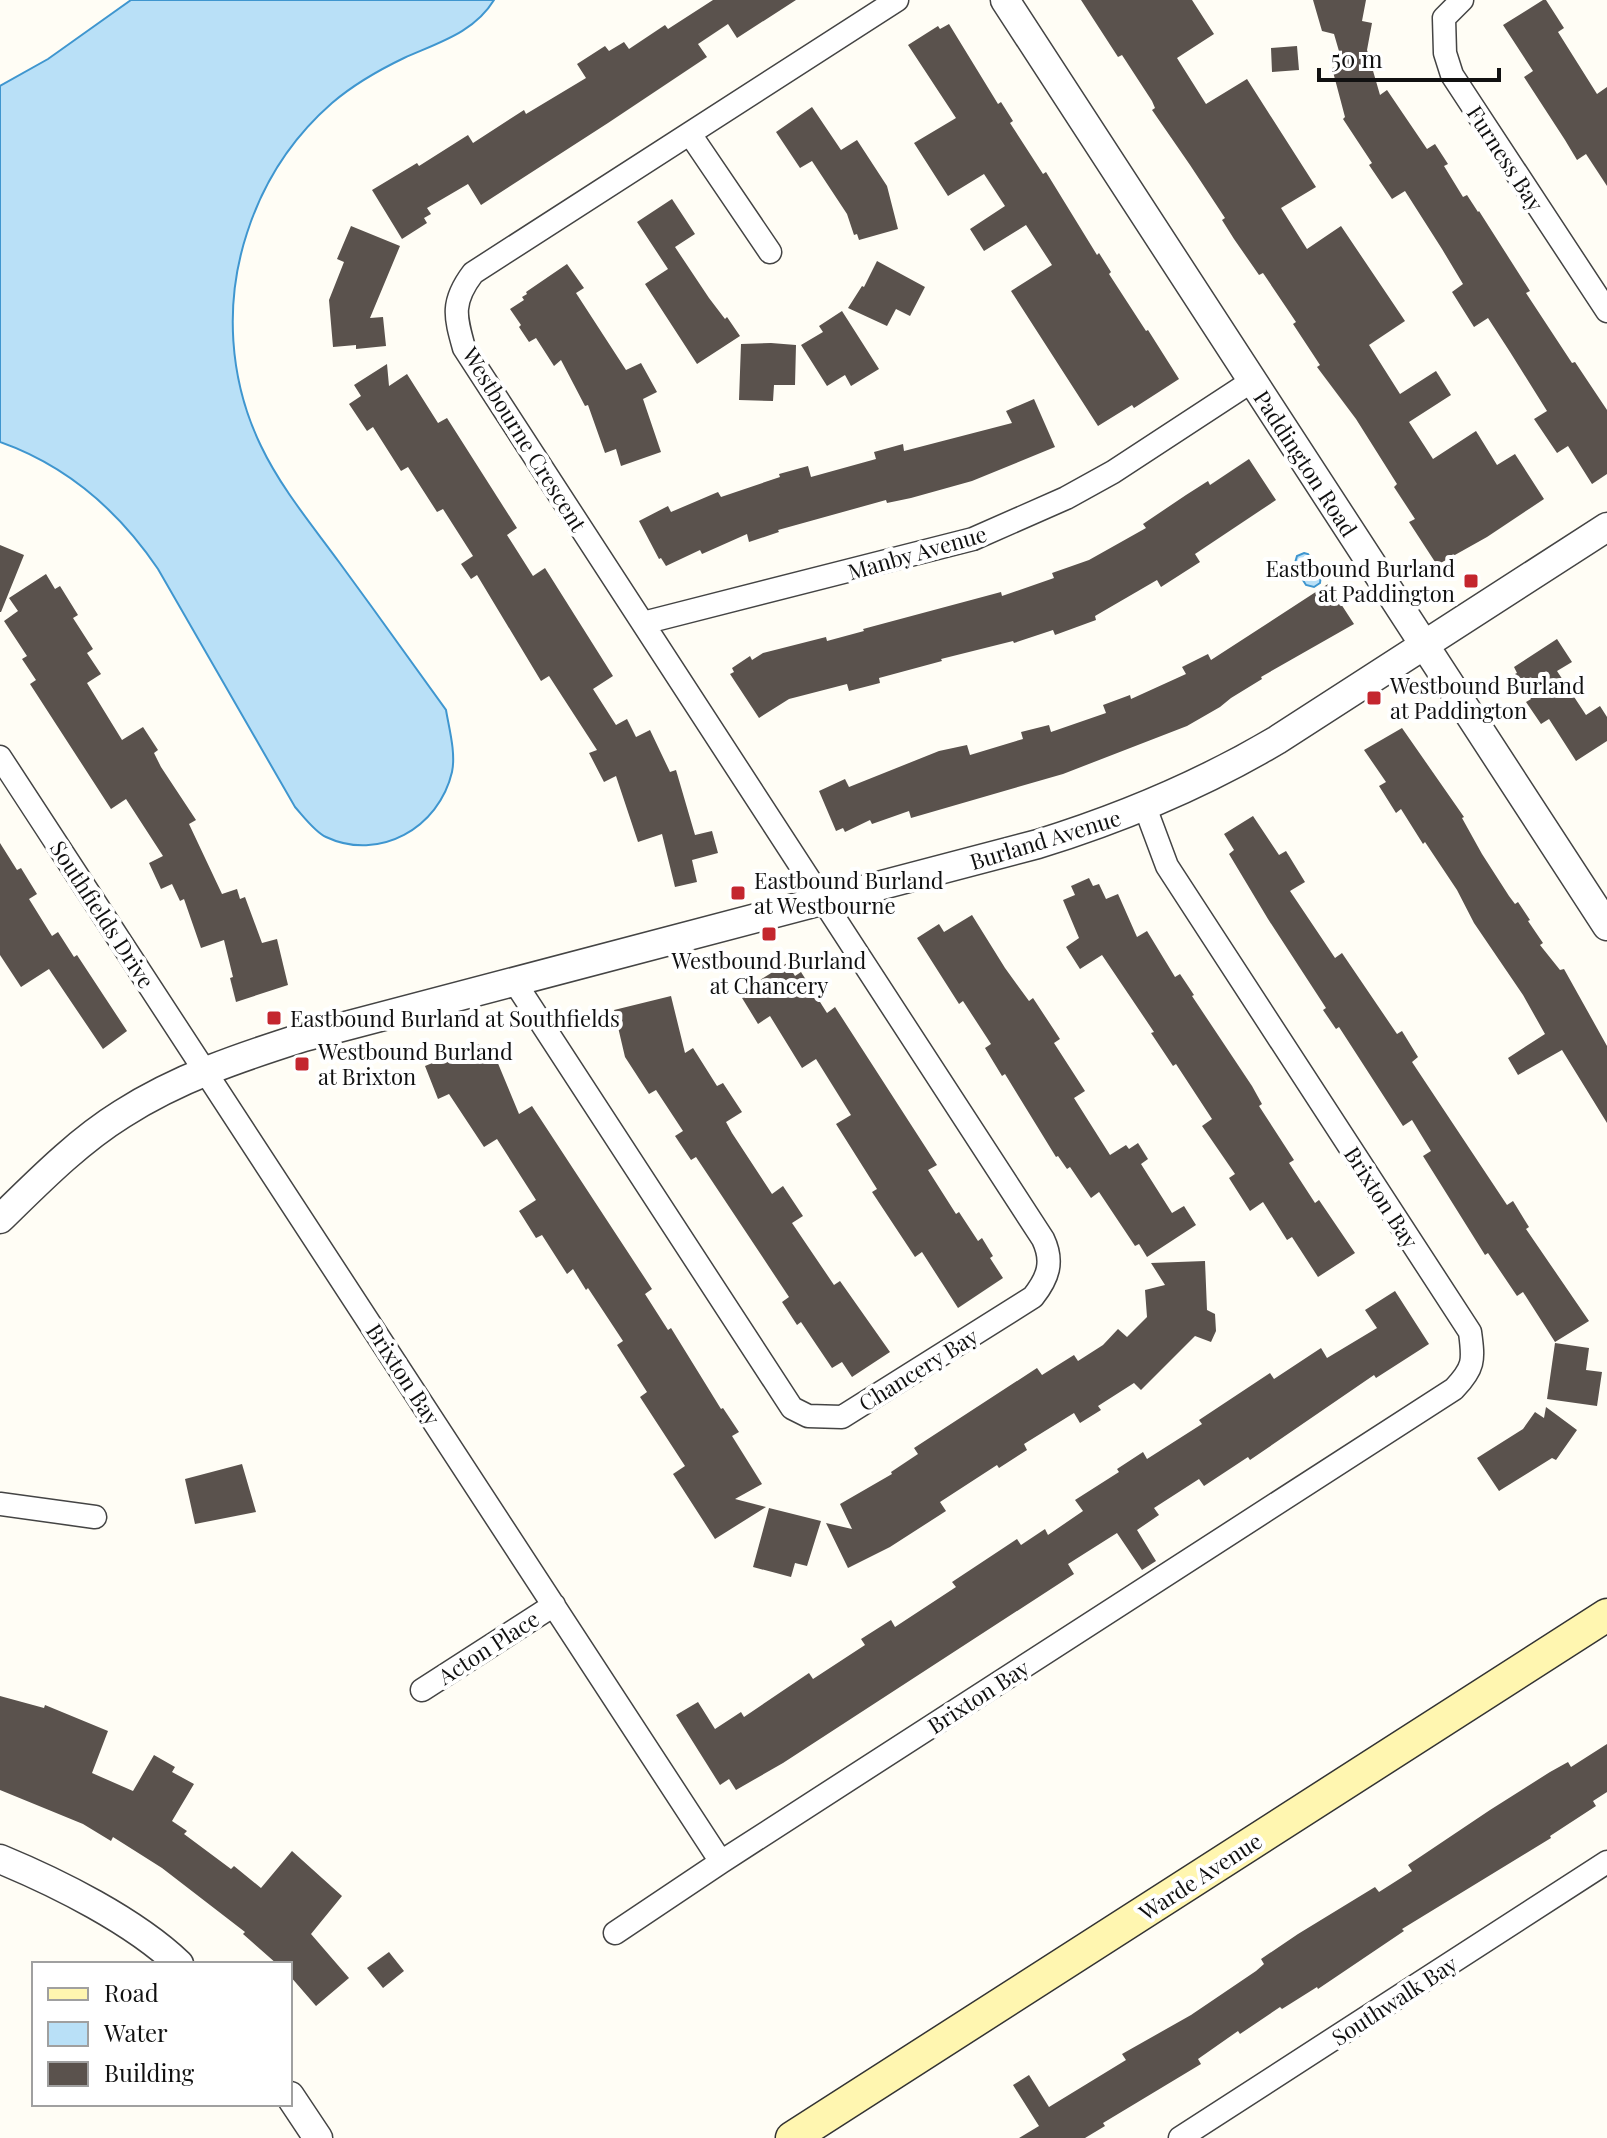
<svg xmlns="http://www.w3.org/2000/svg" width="1607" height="2138" viewBox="0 0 1607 2138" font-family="'Playfair Display',serif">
<rect width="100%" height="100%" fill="#fffdf5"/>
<path fill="#b9e0f7" stroke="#3f96cf" stroke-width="2" d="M131,0H494C474,33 437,43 404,58C379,70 353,85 332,103C292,138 263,183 247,233C224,303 229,380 261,446C281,488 312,525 339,562C375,611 410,660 446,710C449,728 456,753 452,772C439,828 379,862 326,837C315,832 304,817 295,807L158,569C118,510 68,466 0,442V86L48,59Z
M1304,553L1308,554L1321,575L1320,583L1314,587L1306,585L1294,566L1297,556Z"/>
<path fill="#5a524d" d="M713,0H796L737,38L728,24L698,44L707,57L608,123L481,205L468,184L427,208L431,214L424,218L427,223L402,239L372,190L417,163L419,166L468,135L473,143L524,110L526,114L586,78L577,64L605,46L609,51L624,42L629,49L665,25L668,29Z
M1081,0H1192L1214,34L1177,58L1206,104L1247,79L1316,187L1281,208L1307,249L1341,226L1405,321L1369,345L1400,394L1436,371L1451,395L1409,422L1433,459L1476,431L1497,465L1515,454L1544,499L1487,537L1437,565L1409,522L1415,519L1394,487L1397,484L1356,419L1317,367L1320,365L1293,324L1296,322L1263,273L1259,275L1234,239L1222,220L1225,218L1190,165L1152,110L1155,108L1152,101L1122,55L1118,57Z
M1313,0H1366L1362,21L1372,23L1367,50L1380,95L1387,90L1427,149L1435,144L1448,164L1444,166L1463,197L1467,195L1478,212L1479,211L1530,291L1526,293L1572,363L1575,362L1607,410V474L1592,484L1568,446L1557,453L1534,419L1547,411L1510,352L1488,318L1474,327L1452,292L1463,284L1442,249L1405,191L1392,199L1369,165L1372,163L1343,119L1345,117L1332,68L1343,65L1334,34L1322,31Z
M1543,0H1546L1564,28L1558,32L1597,94L1607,87V186L1586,154L1577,160L1565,140L1524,77L1533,71L1503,25Z
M949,24L998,104L1001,102L1013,121L1010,123L1043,174L1046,172L1097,255L1099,253L1111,272L1109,274L1146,331L1148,330L1179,379L1134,408L1132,405L1098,426L1011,291L1052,265L1026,225L984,251L970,229L1005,206L984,174L948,196L914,143L956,118L908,45L938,26L940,29Z
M1297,46L1299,70L1272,72L1271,48Z
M812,107L841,150L857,140L887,186L898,229L859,240L857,234L854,235L847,214L812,161L800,168L776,132Z
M672,199L695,234L675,247L709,298L725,319L727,317L740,336L697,364L645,284L668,269L637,222Z
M351,226L400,246L370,318L383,317L386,346L356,349V345L333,347L329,300L344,262L337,259Z
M877,261L925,287L910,316L896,309L887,326L848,308L862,286L864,287Z
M567,264L584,288L576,293L626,370L641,363L657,392L643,399L661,452L621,466L616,449L605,453L588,405L585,406L561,360L554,366L536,338L529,342L519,327L521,325L510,309L524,300L522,297L527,294L526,292Z
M842,311L879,369L851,386L845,375L827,386L801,345L823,332L819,326Z
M771,343L796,345L795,385H774L773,401L739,400L741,344Z
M387,364L389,386L407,374L438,423L447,418L517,528L507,535L533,576L545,568L613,676L593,689L616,725L627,719L636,737L650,730L670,772L676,770L695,835L712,831L718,853L692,860L697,882L675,887L662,834L638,842L616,776L604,782L589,753L597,750L549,676L541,681L477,575L471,579L461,564L473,556L443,509L437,512L408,467L401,471L373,427L367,431L349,404L361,396L354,385Z
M1034,399L1055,447L972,481L911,498L887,503L886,500L778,530L779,532L749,542L747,534L702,554L700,550L666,566L661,558L659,559L639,521L668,506L671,512L718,492L721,497L780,477L779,474L808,466L811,477L876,459L874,452L903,444L904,451L1012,423L1006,411Z
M1249,459L1276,500L1195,554L1200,562L1161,587L1157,580L1095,616L1096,620L1055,635L1053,630L1014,643L1013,641L941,659L942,661L879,678L880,683L849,691L847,684L789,699L759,718L730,674L734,672L732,668L750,656L752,660L763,653L826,637L827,641L864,631L863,629L1001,592L1002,596L1054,578L1052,573L1089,560L1146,528L1143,524L1186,495L1208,481L1210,485Z
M0,545L24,555L1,612H0Z
M46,574L55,589L60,586L78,615L73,618L93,649L87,653L101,674L87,683L122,740L143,727L158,750L154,753L161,767L196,820L189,824L222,894L237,889L240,899L245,897L262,943L277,939L288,985L236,1002L230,978L233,977L224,940L201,948L184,899L180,901L172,884L161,889L149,863L163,856L126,799L111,809L30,684L36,680L22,659L27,656L4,621L18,611L9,598Z
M1328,584L1354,624L1261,677L1262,679L1231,698L1220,707L1187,726L1063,774L911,818L909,811L872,824L870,820L845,832L843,828L836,831L819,791L845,779L849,787L939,751L967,745L970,755L1023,739L1021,732L1049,725L1051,732L1106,713L1103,705L1130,695L1131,699L1186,674L1182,667L1208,654L1211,660Z
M1557,639L1572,662L1557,671L1586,715L1600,706L1607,717V741L1576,761L1549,719L1541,724L1526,702L1531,699L1515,674L1517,673L1514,667Z
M1402,728L1464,817L1462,818L1482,854L1509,896L1515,904L1518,902L1530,920L1528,921L1543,943L1540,945L1560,970L1564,969L1607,1046V1123L1562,1050L1518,1075L1508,1058L1545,1034L1523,995L1474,923L1457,890L1425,842L1423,844L1401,809L1396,813L1379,786L1386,782L1364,750Z
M1253,816L1279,855L1286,851L1305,882L1290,891L1335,958L1342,953L1397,1034L1402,1031L1418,1057L1412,1062L1507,1205L1513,1201L1529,1227L1526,1229L1589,1321L1555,1342L1523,1292L1517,1296L1488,1253L1485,1255L1423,1156L1431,1151L1412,1120L1403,1126L1339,1027L1336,1029L1323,1010L1326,1008L1268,919L1229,854L1234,850L1224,834Z
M0,843L17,870L21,868L37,894L29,899L52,936L58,932L74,957L77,955L127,1031L103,1049L49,969L21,987L0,955Z
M1089,878L1093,886L1099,884L1106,899L1118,894L1137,937L1147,931L1175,977L1180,974L1194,995L1192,996L1252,1086L1262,1104L1259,1106L1294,1160L1289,1163L1315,1203L1319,1200L1355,1253L1318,1277L1292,1237L1287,1240L1263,1202L1250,1211L1229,1178L1235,1174L1202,1126L1212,1119L1176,1064L1173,1066L1151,1033L1154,1032L1102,955L1080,969L1066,947L1079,938L1063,900L1075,895L1071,886Z
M972,915L1005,968L1029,1001L1033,998L1060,1039L1054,1043L1085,1091L1074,1098L1110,1155L1126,1145L1129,1149L1138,1143L1148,1159L1141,1164L1172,1213L1184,1206L1196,1225L1147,1257L1139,1244L1135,1246L1099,1192L1091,1198L1070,1167L1067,1169L1058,1156L1056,1157L1005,1074L1002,1076L985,1048L991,1044L963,1001L959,1004L917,938L939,924L944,932Z
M787,963L795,976L801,972L827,1013L835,1007L937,1165L928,1170L956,1214L959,1212L978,1241L982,1238L993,1256L990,1258L1003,1278L958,1308L922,1252L915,1257L872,1192L877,1189L836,1124L851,1115L816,1059L802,1068L770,1016L758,1024L739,993Z
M671,996L685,1053L693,1048L717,1086L723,1083L742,1112L726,1122L732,1133L772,1194L783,1186L803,1216L792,1223L834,1285L840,1281L890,1352L852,1377L842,1362L832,1368L801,1322L797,1325L782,1302L789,1297L696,1157L691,1160L675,1136L683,1131L656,1090L649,1094L625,1057L614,1010Z
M479,1044L487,1064L497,1061L519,1114L532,1106L652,1289L645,1294L668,1330L671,1328L721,1409L723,1408L739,1432L732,1436L762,1484L735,1499L766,1507L715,1539L673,1474L685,1466L640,1397L647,1392L617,1345L623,1341L588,1288L586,1290L573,1269L567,1274L542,1235L536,1238L519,1211L536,1200L497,1139L484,1147L449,1094L438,1099L425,1066Z
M1205,1261L1207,1310L1215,1314L1216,1331L1211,1342L1195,1336L1141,1390L1134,1383L1098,1406L1101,1410L1080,1423L1074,1413L1024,1444L1027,1450L999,1468L997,1465L940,1502L946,1511L890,1547L848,1568L826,1523L852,1529L840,1504L892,1474L891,1472L918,1454L914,1448L1037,1368L1042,1375L1074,1355L1078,1361L1103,1345L1118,1329L1127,1337L1147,1317L1145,1290L1165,1285L1151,1263Z
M1395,1291L1429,1344L1376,1378L1374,1375L1250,1460L1248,1457L1204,1486L1199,1479L1154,1508L1159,1515L1137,1530L1156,1561L1142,1570L1117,1533L1068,1564L1074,1574L783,1763L736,1790L729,1779L720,1785L676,1715L698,1702L715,1729L741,1712L744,1717L809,1673L813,1679L865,1645L861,1639L891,1620L895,1627L956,1587L952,1582L1017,1539L1021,1545L1045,1529L1048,1535L1083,1511L1075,1500L1119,1472L1117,1469L1143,1452L1147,1459L1202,1424L1199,1420L1270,1373L1274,1379L1321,1348L1327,1358L1377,1328L1365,1310Z
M1555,1343L1589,1348L1586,1370L1602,1372L1597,1406L1547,1399Z
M1546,1407L1577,1430L1556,1460L1552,1458L1499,1491L1477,1458L1523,1429L1535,1412L1544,1418Z
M242,1464L256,1512L195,1524L185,1479Z
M769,1508L821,1521L807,1566L795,1563L791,1577L753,1567Z
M0,1696L44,1708L45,1705L108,1731L92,1773L133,1791L154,1755L175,1767L172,1772L194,1784L172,1821L187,1831L184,1834L231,1869L234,1866L261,1888L292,1851L342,1896L311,1934L349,1978L316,2006L290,1976V1964H277L243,1934L245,1932L162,1868L113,1837L111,1841L83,1824L0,1790Z
M1607,1744V1792L1593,1801L1596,1806L1550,1836L1551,1838L1402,1929L1404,1931L1318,1989L1317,1987L1282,2009L1280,2007L1240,2034L1238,2031L1198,2059L1201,2064L1103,2123L1105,2126L1085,2138H1019L1039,2126L1013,2085L1029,2075L1049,2107L1126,2060L1122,2054L1191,2015L1256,1971L1264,1964L1261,1959L1298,1934L1375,1887L1379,1892L1412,1871L1408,1865L1490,1810L1550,1772L1568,1762L1571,1767Z
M389,1952L404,1971L383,1988L367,1968Z"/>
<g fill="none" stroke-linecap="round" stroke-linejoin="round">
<defs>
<path id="minor" d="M1462,0L1444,18L1445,53L1452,75L1607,311
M690,134L770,252
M643,623L973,539L1066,498L1113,472L1252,381
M0,757L721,1862
M514,981L792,1408L808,1416L842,1417L1033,1297C1048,1278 1054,1262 1043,1239L464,348C455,316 451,302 473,273L897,0
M0,1504L95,1517
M422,1690L554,1605
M615,1933L721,1862L1454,1389C1474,1368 1474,1361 1470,1332L1167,866L1145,807
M1180,2138L1607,1862"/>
<path id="tertiary" d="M1005,0L1607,926
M0,1219C38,1182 77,1142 122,1114C178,1078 241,1057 304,1037L1038,844C1122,818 1201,785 1277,740L1607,527
M0,1859C58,1883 134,1921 179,1964
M290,2096L318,2138"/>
<path id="secondary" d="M792,2138L1607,1615"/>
</defs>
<use href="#minor" stroke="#444" stroke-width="25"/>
<use href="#tertiary" stroke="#444" stroke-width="31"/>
<use href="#secondary" stroke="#333" stroke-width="35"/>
<use href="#minor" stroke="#fff" stroke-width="22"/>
<use href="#tertiary" stroke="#fff" stroke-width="28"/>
<use href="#secondary" stroke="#fff6b0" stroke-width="32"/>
</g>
<g fill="#c4262e" stroke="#fff" stroke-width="3">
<rect x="1463" y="573" width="16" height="16" rx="4"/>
<rect x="1366" y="690" width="16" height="16" rx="4"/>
<rect x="730" y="885" width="16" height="16" rx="4"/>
<rect x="761" y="926" width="16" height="16" rx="4"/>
<rect x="266" y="1010" width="16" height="16" rx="4"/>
<rect x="294" y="1056" width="16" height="16" rx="4"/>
</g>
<g text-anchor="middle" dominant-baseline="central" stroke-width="8" stroke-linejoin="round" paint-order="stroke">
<g font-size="22" fill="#111" stroke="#fff">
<text transform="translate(1506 158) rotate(57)">Furness Bay</text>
<text transform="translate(525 439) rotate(58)">Westbourne Crescent</text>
<text transform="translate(1306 463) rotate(57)">Paddington Road</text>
<text transform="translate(917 552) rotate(-16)">Manby Avenue</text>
<text transform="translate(1045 839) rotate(-17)">Burland Avenue</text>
<text transform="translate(103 914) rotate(57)">Southfields Drive</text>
<text transform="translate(1382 1197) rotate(57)">Brixton Bay</text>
<text transform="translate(918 1369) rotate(-32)">Chancery Bay</text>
<text transform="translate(404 1374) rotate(57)">Brixton Bay</text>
<text transform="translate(488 1647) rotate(-33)">Acton Place</text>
<text transform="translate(978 1696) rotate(-33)">Brixton Bay</text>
<text transform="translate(1200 1876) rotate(-33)">Warde Avenue</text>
<text transform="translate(1394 2000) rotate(-33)">Southwalk Bay</text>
</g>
<g font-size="22" fill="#111" stroke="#fff" text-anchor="start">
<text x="1455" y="568" text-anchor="end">Eastbound Burland<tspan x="1455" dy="25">at Paddington</tspan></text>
<text x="1390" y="685">Westbound Burland<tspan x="1390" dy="25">at Paddington</tspan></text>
<text x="754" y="880">Eastbound Burland<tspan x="754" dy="25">at Westbourne</tspan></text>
<text x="769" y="960" text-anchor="middle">Westbound Burland<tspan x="769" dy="25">at Chancery</tspan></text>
<text x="290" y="1018">Eastbound Burland at Southfields</text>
<text x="318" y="1051">Westbound Burland<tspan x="318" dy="25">at Brixton</tspan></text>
</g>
</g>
<rect x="32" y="1962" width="260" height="144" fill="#ffffff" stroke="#a0a0a0" stroke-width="2"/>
<rect x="48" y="1988" width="40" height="12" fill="#fff6b0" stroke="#a0a0a0" stroke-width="2"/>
<text x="104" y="2002" font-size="24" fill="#111111">Road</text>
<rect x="48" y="2022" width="40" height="24" fill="#b9e0f7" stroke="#a0a0a0" stroke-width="2"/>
<text x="104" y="2042" font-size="24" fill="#111111">Water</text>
<rect x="48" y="2062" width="40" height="24" fill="#5a524d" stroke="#a0a0a0" stroke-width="2"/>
<text x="104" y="2082" font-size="24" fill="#111111">Building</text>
<path d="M1319 68v12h180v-12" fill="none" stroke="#111111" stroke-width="4"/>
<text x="1331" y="68" font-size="24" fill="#111111" stroke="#ffffff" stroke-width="6" paint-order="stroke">50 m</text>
</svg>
